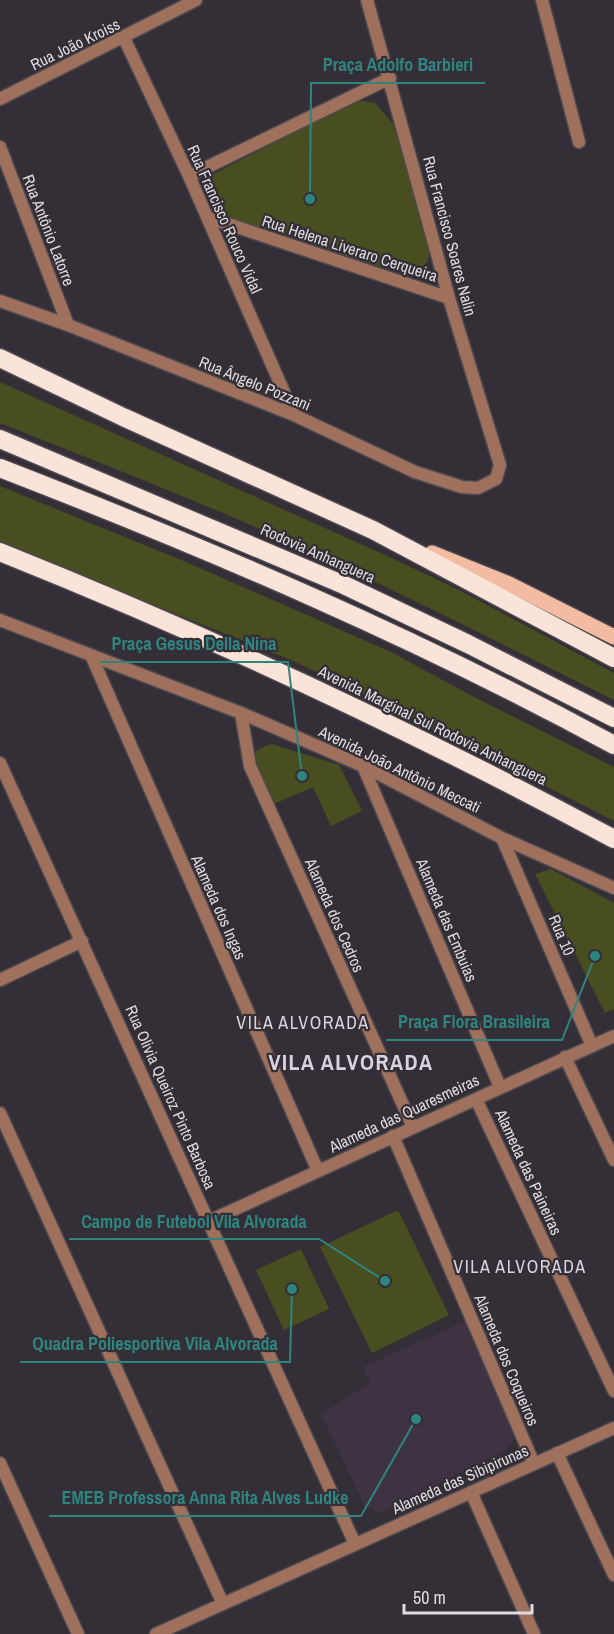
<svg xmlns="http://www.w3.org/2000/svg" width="614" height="1634" viewBox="0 0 614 1634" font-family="'Archivo Narrow',sans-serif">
<rect width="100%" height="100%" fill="#342e36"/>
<path fill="#3e3342" d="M472,1318L511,1423L514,1439L507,1449L380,1513L365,1507L321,1414L370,1383L363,1367Z"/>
<path fill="#484e20" d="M364,101L375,103L393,124L425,225L430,247L428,261L422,267L413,271L401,273L209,214L196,183L354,102Z
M0,382L396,560L457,589L614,673V700C504,645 394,589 282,539C189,497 95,461 0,423Z
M0,486L186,562L391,652L476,698L614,767V821L381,703L293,661L0,543Z
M272,744L339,765L362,811L331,826L313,787L274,804L254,763L253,753L265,746Z
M551,869L614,903V1009L605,1013L535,874Z
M398,1210L449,1315L372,1353L320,1247Z
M301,1249L329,1309L284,1330L256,1270Z"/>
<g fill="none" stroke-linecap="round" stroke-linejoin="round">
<defs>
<path id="street" d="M542,0L579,142
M124,38L189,176L294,415
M0,99L196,0
M0,147L68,325
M189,176L390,78
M207,217L449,298
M0,301L68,325L294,415L415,472L462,487L478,488L496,479L500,465L449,298L367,0
M0,620L241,713L301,739L363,766L502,838L614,888
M91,655L318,1171
M241,713L250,766L413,1127
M0,763L355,1544
M363,766L500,1087
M502,838L592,1046
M0,980L82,941
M565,1057L614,1160
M476,1099L614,1391
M0,1113L223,1604
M393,1136L534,1464
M209,1221L614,1036
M557,1453L614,1575
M0,1463L78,1634
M471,1492L534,1634
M156,1634L614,1428"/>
<path id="primary" d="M432,553L509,584L614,637"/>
<path id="highway" d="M0,358L123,417L373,530L614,658
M0,439L344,585L468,644L614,718
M0,468C209,549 417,638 614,745
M0,552C210,636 415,732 614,839"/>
</defs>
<use href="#street" stroke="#4f4a51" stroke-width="15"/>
<use href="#primary" stroke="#4f4a51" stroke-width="18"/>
<use href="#highway" stroke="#4f4a51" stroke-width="21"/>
<use href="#street" stroke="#9f715d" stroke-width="12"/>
<use href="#primary" stroke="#f4bba3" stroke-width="15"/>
<use href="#highway" stroke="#fae3d9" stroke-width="18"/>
</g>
<g text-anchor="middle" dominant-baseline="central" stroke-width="4.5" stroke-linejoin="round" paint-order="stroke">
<g font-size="16" fill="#dfdbe0" stroke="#342e36">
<text transform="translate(75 44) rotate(-26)">Rua João Kroiss</text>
<text transform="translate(225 219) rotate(66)">Rua Francisco Rouco Vidal</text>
<text transform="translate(49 230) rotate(69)">Rua Antônio Latorre</text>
<text transform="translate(450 236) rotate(75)">Rua Francisco Soares Nalin</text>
<text transform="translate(350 248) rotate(18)">Rua Helena Liveraro Cerqueira</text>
<text transform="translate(255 383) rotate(22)">Rua Ângelo Pozzani</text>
<text transform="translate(318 553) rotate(24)">Rodovia Anhanguera</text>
<text transform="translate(433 725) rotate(26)">Avenida Marginal Sul Rodovia Anhanguera</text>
<text transform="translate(400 769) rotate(26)">Avenida João Antônio Meccati</text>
<text transform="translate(219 907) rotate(66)">Alameda dos Ingas</text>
<text transform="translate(335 915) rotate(66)">Alameda dos Cedros</text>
<text transform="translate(447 920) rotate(67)">Alameda das Embuias</text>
<text transform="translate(562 935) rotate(67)">Rua 10</text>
<text transform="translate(171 1097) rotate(66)">Rua Olivia Queiroz Pinto Barbosa</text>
<text transform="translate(404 1113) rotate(-25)">Alameda das Quaresmeiras</text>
<text transform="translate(529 1172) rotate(65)">Alameda das Paineiras</text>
<text transform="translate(507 1360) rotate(67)">Alameda dos Coqueiros</text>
<text transform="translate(460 1479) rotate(-24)">Alameda das Sibipirunas</text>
</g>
<g font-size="18" letter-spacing="1.5" fill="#dad2dc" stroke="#342e36">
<text x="303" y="1022">VILA ALVORADA</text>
<text x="520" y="1266">VILA ALVORADA</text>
</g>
<g font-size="22" font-weight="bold" letter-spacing="1.5" fill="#dad2dc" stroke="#342e36">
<text x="351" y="1062">VILA ALVORADA</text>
</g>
</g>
<path fill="none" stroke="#2e857f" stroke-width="2" d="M310 199L311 83H485M302 776L288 662H99M595 956L562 1040H386M385 1281L319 1239H69M292 1289L290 1362H20M416 1419L361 1516H49"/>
<g fill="#2e857f" stroke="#342e36" stroke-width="2">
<circle cx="310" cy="199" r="6"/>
<circle cx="302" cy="776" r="6"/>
<circle cx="595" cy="956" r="6"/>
<circle cx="385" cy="1281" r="6"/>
<circle cx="292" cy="1289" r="6"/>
<circle cx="416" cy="1419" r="6"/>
</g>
<g font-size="18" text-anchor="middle" font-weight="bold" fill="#2e857f" stroke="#342e36" stroke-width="4.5" stroke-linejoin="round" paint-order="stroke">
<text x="398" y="71">Praça Adolfo Barbieri</text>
<text x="194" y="650">Praça Gesus Della Nina</text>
<text x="474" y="1028">Praça Flora Brasileira</text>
<text x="194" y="1228">Campo de Futebol Vila Alvorada</text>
<text x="155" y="1350">Quadra Poliesportiva Vila Alvorada</text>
<text x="205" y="1504">EMEB Professora Anna Rita Alves Ludke</text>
</g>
<path d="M404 1604v9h128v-9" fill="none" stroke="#dfdbe0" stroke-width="3"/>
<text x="413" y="1604" font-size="18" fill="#dfdbe0" stroke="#342e36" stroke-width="4.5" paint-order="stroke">50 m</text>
</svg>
